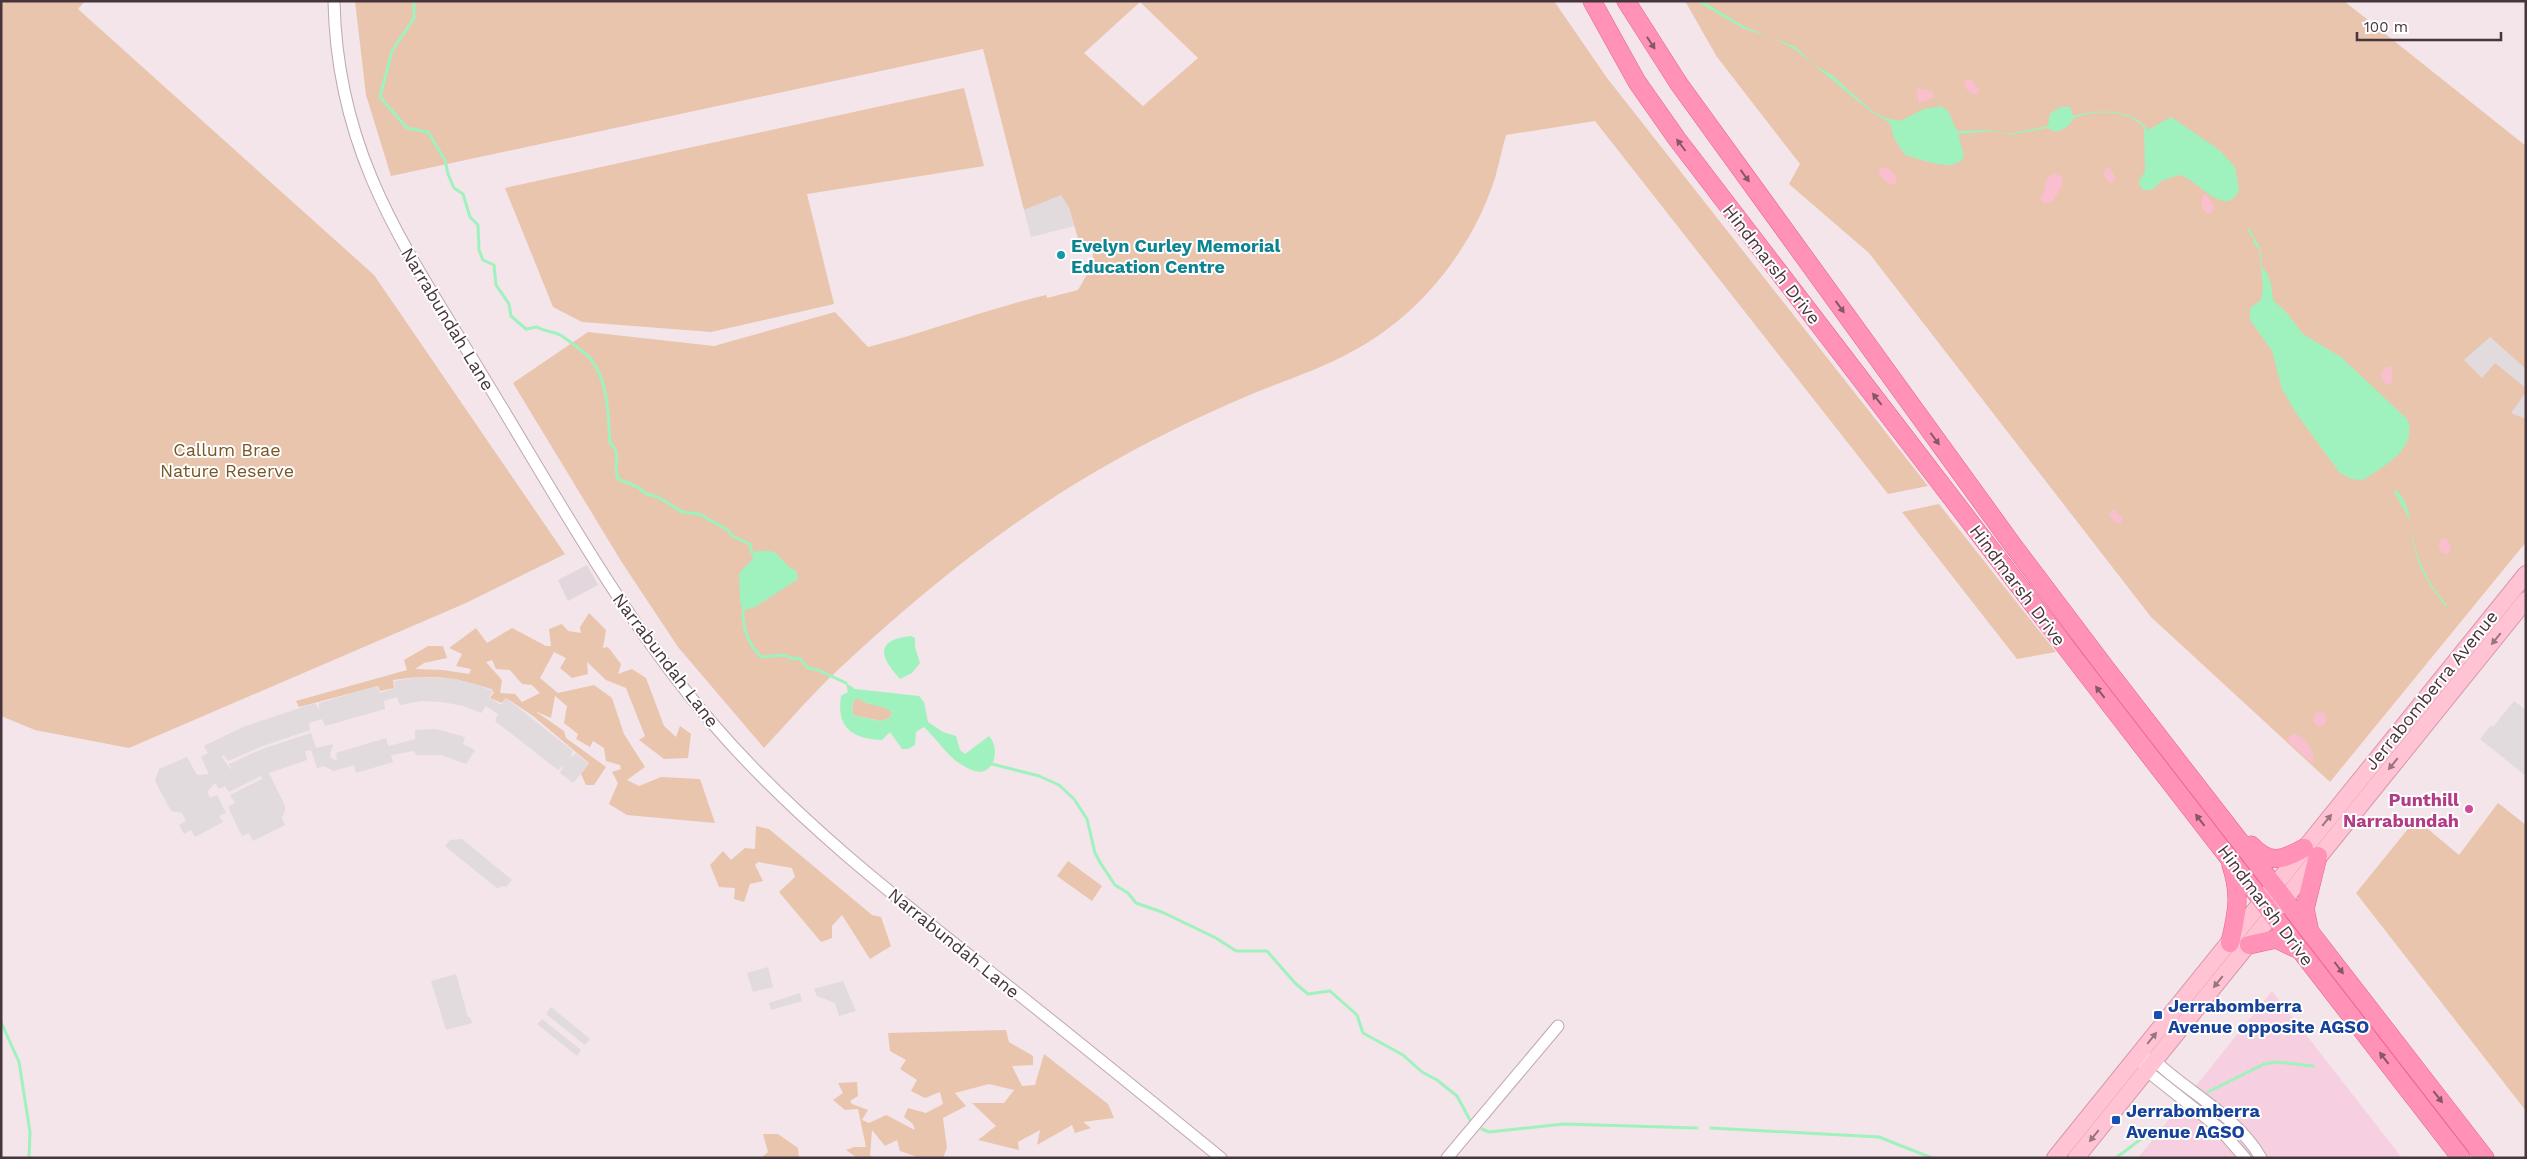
<svg xmlns="http://www.w3.org/2000/svg" width="2527" height="1159" viewBox="0 0 2527 1159" font-family="'Work Sans',sans-serif">
<rect width="100%" height="100%" fill="#f3e5ea"/>
<path fill="#f6cfe1" d="M2272,991L2402,1158H2138Z"/>
<path fill="#e2d7dd" d="M587,565L598,585L568,601L558,580Z"/>
<path fill="#e9c5ad" fill-rule="evenodd" d="M1,1H85L78,9L374,275L565,554L466,603L129,748L35,730L1,716Z
M355,1H1554L1607,78L1928,486L1888,494L1595,121L1506,135C1502,149 1499,164 1495,178C1472,250 1419,316 1353,351C1321,369 1286,380 1252,394C1190,420 1128,451 1070,487C987,539 912,601 840,668C813,693 789,721 764,748L678,647L621,561L513,383L588,332L714,346L835,312L868,347C928,332 986,309 1046,295L1047,298L1078,290L1093,264V250L1089,245H1080L1069,208L1061,196L1024,210L983,49L391,176L366,95ZM1140,2L1198,58L1143,106L1084,53Z
M1685,1H2344L2526,146V542L2330,782L2151,617L1869,253L1789,184L1800,164L1717,57Z
M964,88L984,166L807,194L834,304L711,332L582,322L553,307L505,188Z
M1939,504L2056,652L2017,659L1902,512Z
M589,613L606,630L603,648L608,647L621,664L618,674L632,669L646,678L664,726L676,737L680,726L691,734L688,758L664,759L639,740L645,736L626,688L606,680L587,662L588,674L572,678L560,668L566,658L554,652L540,678L558,693L594,685L612,698L624,734L645,767L627,780L639,786L661,777L700,779L715,823L627,815L609,804L618,783L612,772L621,769L620,765L606,761L604,748L593,741L590,747L576,739L578,734L564,723L567,706L555,696L551,718L535,711L564,731L566,738L606,767L594,785H586L581,774L589,763L533,716L506,698L502,703L490,698L494,692L491,689C453,677 433,674 393,680L394,688L380,691L378,686L299,707L296,701L407,670L404,660L428,646H443L447,658L424,663L415,669L443,670L469,674L471,669L456,666L462,654L449,648L476,628L487,643L512,628L546,646H551L549,629L562,624L568,631L581,633L580,627ZM492,660L496,669L510,670L522,684L532,685L540,693L522,702L515,694L500,693L502,680L486,662Z
M855,699H859C870,707 884,704 892,712L890,718L881,721L853,715L852,705Z
M2498,803L2526,825V1111L2356,893L2416,819L2459,855Z
M756,826L769,829L872,915L881,917L891,946L870,959L842,915L832,926V938L821,942L779,892L795,877L792,868L758,862L755,865L763,881L750,884L744,902L734,899L735,888L719,887L710,865L723,851L731,860L745,848L755,849Z
M1068,861L1102,886L1092,901L1057,876Z
M1006,1030L1009,1042L1033,1056V1065L1012,1066L1022,1086L1035,1085L1044,1054L1108,1104L1114,1118L1083,1122L1091,1128L1075,1133L1072,1125L1037,1145L1040,1130L1018,1142L1019,1150L978,1140L996,1126L972,1103H1004L1014,1090L989,1084L955,1093L966,1106L943,1118L947,1148L943,1158H920L900,1151L897,1140L885,1146L872,1130L870,1156L879,1158H857L846,1150L854,1147H866L858,1109L845,1110L833,1100L843,1093L838,1083L857,1082L858,1096L850,1101L852,1104L868,1110L862,1120L869,1123L886,1115L915,1130L913,1124L904,1117L908,1108L926,1113L943,1104L940,1092L925,1098L911,1091L917,1080L900,1069L906,1060L890,1051L888,1033Z
M763,1134H778L798,1148L799,1158H761L768,1152Z"/>
<path fill="#f9bfce" d="M1967,80H1971L1978,88V94C1971,96 1965,89 1964,83Z
M1916,88L1933,92V98L1919,103Z
M2109,167L2116,178L2112,183L2108,182L2104,175L2105,169Z
M1882,168H1887L1896,176V184H1890L1879,175V171Z
M2053,173L2061,176L2063,184L2053,201L2045,204L2040,198L2044,192L2046,180Z
M2204,194L2208,196L2214,207L2211,214L2207,213L2202,209V196Z
M2388,366L2392,367V383L2386,385L2380,374Z
M2113,509L2123,518L2120,524L2116,523L2109,515Z
M2443,538L2447,539L2451,547L2449,554L2443,553L2439,548V542Z
M2313 719a7 7 0 1 1 14 0a7 7 0 1 1-14 0Z
M2293,734C2303,734 2317,752 2313,762L2309,761L2286,739Z"/>
<path fill="#e1dbdd" d="M1061,195L1069,208L1074,226L1031,237L1024,210Z
M2490,337L2526,369V388L2495,363L2482,378L2464,360Z
M2526,392V419L2511,413Z
M421,677L456,679L477,685L493,691L489,698L502,705L506,698L573,751L570,758L576,753L589,764L573,783L560,773L564,765L558,770L495,721L498,714L486,706L481,713L463,706L442,702L421,701L400,705L397,697L384,701L385,709L325,726L322,719L309,723L310,730L260,747L228,761L224,755L222,757L232,771L229,764L262,749L311,733L316,748L333,744L330,754L331,758L337,761L336,753L386,738L388,746L393,745L415,739V730L436,729L465,737L463,744L475,750L466,764L441,755H416L414,751L391,755L393,762L356,773L354,765L334,771L324,766L317,768L311,750L305,751L307,760L269,773L285,806V811L282,818L285,825L253,841L249,833L242,836L228,807L235,803L230,795L262,779L261,776L229,792L225,786L219,789L215,783L207,792L210,798L217,795L226,813L219,816L223,822L195,837L191,830L184,834L179,825L186,821L182,813L171,811L155,781L159,769L187,757L197,775L209,774L201,757L208,753L204,746L243,727L315,703L319,710V703L377,686L380,693L395,688L394,681Z
M2514,701L2526,710V776L2480,739L2491,725L2493,727Z
M462,839L512,880L506,887L501,886L498,889L445,846L450,840Z
M768,967L773,987L753,992L747,973Z
M456,974L468,1017H470L472,1023L446,1030L431,981Z
M843,981L856,1011L839,1016L835,1003L817,996L814,989Z
M800,993L802,1001L771,1010L769,1003Z
M551,1007L590,1039L585,1045L546,1014Z
M542,1019L581,1050L577,1056L537,1024Z"/>
<path fill="#9ff2bd" fill-rule="evenodd" d="M1696,1L1706,3L1745,27L1796,47L1813,64L1832,75L1872,111L1885,118L1900,121L1924,109L1941,106L1948,111L1957,131L1992,130L2008,134L2048,126L2050,114L2060,107H2070L2073,116C2097,109 2133,108 2148,130L2171,117L2218,149L2235,167L2239,190C2226,220 2198,180 2180,175L2163,180L2152,190H2143L2138,182L2145,172L2144,128C2129,109 2095,110 2074,118L2066,128L2055,132L2048,128L2009,135L1994,131L1958,134L1964,155C1957,176 1919,158 1905,155L1894,138L1890,123L1870,111L1796,50L1771,37L1744,29Z
M2249,228L2260,248L2262,267L2267,273L2271,284L2273,300L2286,312L2303,334L2341,357L2408,420C2417,450 2384,466 2363,480L2351,479L2339,472L2296,413L2282,389L2272,351L2250,320V308L2261,300L2263,286L2259,249L2254,244L2253,238L2247,230Z
M2396,490C2412,505 2410,528 2415,548C2422,569 2432,589 2447,605L2446,607L2431,587L2420,567L2413,544L2411,522L2394,492Z
M758,551C762,552 766,550 770,551C781,553 785,568 796,570L798,579L755,607L743,611L740,602L739,573L753,559L752,553Z
M911,636L915,638V647L920,663L912,673L900,679C880,657 874,640 911,636Z
M846,683L855,689L919,696L924,702L928,722L943,732L956,736L960,750L965,754L989,736C1001,749 994,779 972,770C949,761 941,743 924,727L916,732L915,745L908,749H902L890,732L882,740C852,739 836,727 841,696L848,692ZM855,699H859C870,707 885,705 892,712L890,718L880,721L853,715L852,705Z"/>
<g fill="none" stroke-linecap="round" stroke-linejoin="round">
<path stroke="#9ff2bd" stroke-width="3" d="M414,1V18L392,51L380,97L407,128L428,132L445,160L448,174L454,188L463,194L470,217L478,225L479,250L483,260L494,265L496,285L509,304L511,316L526,329L537,327C545,332 554,331 562,336C569,341 584,352 589,357C609,380 608,416 610,443C623,454 612,466 618,479L638,487L646,494L658,497L682,512L699,514L728,530L732,536L750,544L752,553
M743,611C743,630 748,643 761,657L785,655L793,659L799,658L808,668L818,670L846,683
M992,764L1039,776L1059,785L1074,799L1087,819L1095,853L1101,864L1115,885L1128,893L1136,903L1162,912L1216,938L1236,951H1267L1295,983L1308,994L1330,991L1357,1015L1363,1033L1403,1055L1422,1072L1437,1080L1457,1096L1470,1120
M1,1022L19,1062L30,1132L29,1158
M2208,1092L2264,1064L2277,1062L2313,1066
M1711,1128L1879,1137L1932,1158
M1482,1129L1489,1132L1564,1124L1697,1128
M2116,1158L2141,1139L2176,1131"/>
<defs>
<path id="street" d="M334,1C337,155 405,247 481,373C554,492 621,617 713,724C795,819 894,896 993,974C1069,1034 1145,1096 1221,1158
M2149,1059L2155,1061C2189,1093 2237,1116 2261,1158
M2143,1064L2152,1075L2219,1128L2245,1158
M1447,1158L1558,1026"/>
<path id="secondary" d="M2055,1158L2526,574
M2076,1158L2526,600"/>
<path id="primary" d="M1592,1L1637,82L1677,139L2091,680L2461,1158
M1626,1L1679,84L2012,544L2104,666L2485,1158
M2251,845C2270,865 2282,860 2304,848
M2309,928L2305,909L2318,856
M2230,943C2237,913 2241,895 2231,865
M2249,945L2276,939L2297,949"/>
</defs>
<use href="#street" stroke="#bfa8b1" stroke-width="13"/>
<use href="#secondary" stroke="#d896aa" stroke-width="18"/>
<use href="#primary" stroke="#e7608e" stroke-width="19"/>
<use href="#street" stroke="#fff" stroke-width="11"/>
<use href="#secondary" stroke="#ffc3d4" stroke-width="16"/>
<use href="#primary" stroke="#ff92b6" stroke-width="18"/>
</g>
<defs><path id="oneway-solid" d="M-6-.8H1V-3.2L6.5 0L1 3.2V.8H-6Z" transform="scale(1.25)"/></defs>
<g fill="#875667">
<use href="#oneway-solid" transform="translate(1651 43) rotate(57)"/>
<use href="#oneway-solid" transform="translate(1681 145) rotate(-127)"/>
<use href="#oneway-solid" transform="translate(1745 176) rotate(54)"/>
<use href="#oneway-solid" transform="translate(1840 307) rotate(54)"/>
<use href="#oneway-solid" transform="translate(1877 399) rotate(-128)"/>
<use href="#oneway-solid" transform="translate(1935 439) rotate(54)"/>
<use href="#oneway-solid" transform="translate(2100 692) rotate(-128)"/>
<use href="#oneway-solid" transform="translate(2200 820) rotate(-128)"/>
<use href="#oneway-solid" transform="translate(2339 968) rotate(53)"/>
<use href="#oneway-solid" transform="translate(2384 1058) rotate(-128)"/>
<use href="#oneway-solid" transform="translate(2438 1097) rotate(52)"/>
</g>
<g fill="#997580">
<use href="#oneway-solid" transform="translate(2496 639) rotate(129)"/>
<use href="#oneway-solid" transform="translate(2393 764) rotate(129)"/>
<use href="#oneway-solid" transform="translate(2327 820) rotate(-51)"/>
<use href="#oneway-solid" transform="translate(2218 982) rotate(129)"/>
<use href="#oneway-solid" transform="translate(2152 1038) rotate(-51)"/>
<use href="#oneway-solid" transform="translate(2094 1136) rotate(129)"/>
</g>
<circle fill="#0f9aa8" stroke="#fff" stroke-width="2" cx="1061" cy="255" r="5"/>
<circle fill="#d1479c" stroke="#fff" stroke-width="2" cx="2469" cy="809" r="5"/>
<g fill="#1a4fb4" stroke="#fff" stroke-width="2">
<rect x="2153" y="1010" width="10" height="10" rx="2.5"/>
<rect x="2111" y="1115" width="10" height="10" rx="2.5"/>
</g>
<g text-anchor="middle" dominant-baseline="central" stroke-width="4" stroke-linejoin="round" paint-order="stroke">
<g font-size="18" font-weight="bold" fill="#0d838f" stroke="#fff" text-anchor="start">
<text x="1071" y="245">Evelyn Curley Memorial<tspan x="1071" dy="21">Education Centre</tspan></text>
</g>
<g font-size="18" fill="#46353c" stroke="#fff">
<text transform="translate(1772 264) rotate(52)">Hindmarsh Drive</text>
<text transform="translate(448 319) rotate(59)">Narrabundah Lane</text>
<text transform="translate(2018 585) rotate(53)">Hindmarsh Drive</text>
<text transform="translate(666 660) rotate(53)">Narrabundah Lane</text>
<text transform="translate(2431 690) rotate(-51)">Jerrabomberra Avenue</text>
<text transform="translate(2266 905) rotate(53)">Hindmarsh Drive</text>
<text transform="translate(954 943) rotate(39)">Narrabundah Lane</text>
</g>
<g font-size="18" fill="#795626" stroke="#fff">
<text x="227" y="449">Callum Brae<tspan x="227" dy="21">Nature Reserve</tspan></text>
</g>
<g font-size="18" font-weight="bold" fill="#b23c85" stroke="#fff" text-anchor="end">
<text x="2459" y="799">Punthill<tspan x="2459" dy="21">Narrabundah</tspan></text>
</g>
<g font-size="18" font-weight="bold" fill="#164399" stroke="#fff" text-anchor="start">
<text x="2168" y="1005">Jerrabomberra<tspan x="2168" dy="21">Avenue opposite AGSO</tspan></text>
<text x="2126" y="1110">Jerrabomberra<tspan x="2126" dy="21">Avenue AGSO</tspan></text>
</g>
</g>
<rect width="2527" height="1159" fill="none" stroke="#46353c" stroke-width="5"/>
<path d="M2357 32v8h144v-8" fill="none" stroke="#46353c" stroke-width="2.5"/>
<text x="2364" y="32" font-size="15" fill="#46353c" stroke="#ffffff" stroke-width="4" paint-order="stroke">100 m</text>
</svg>
